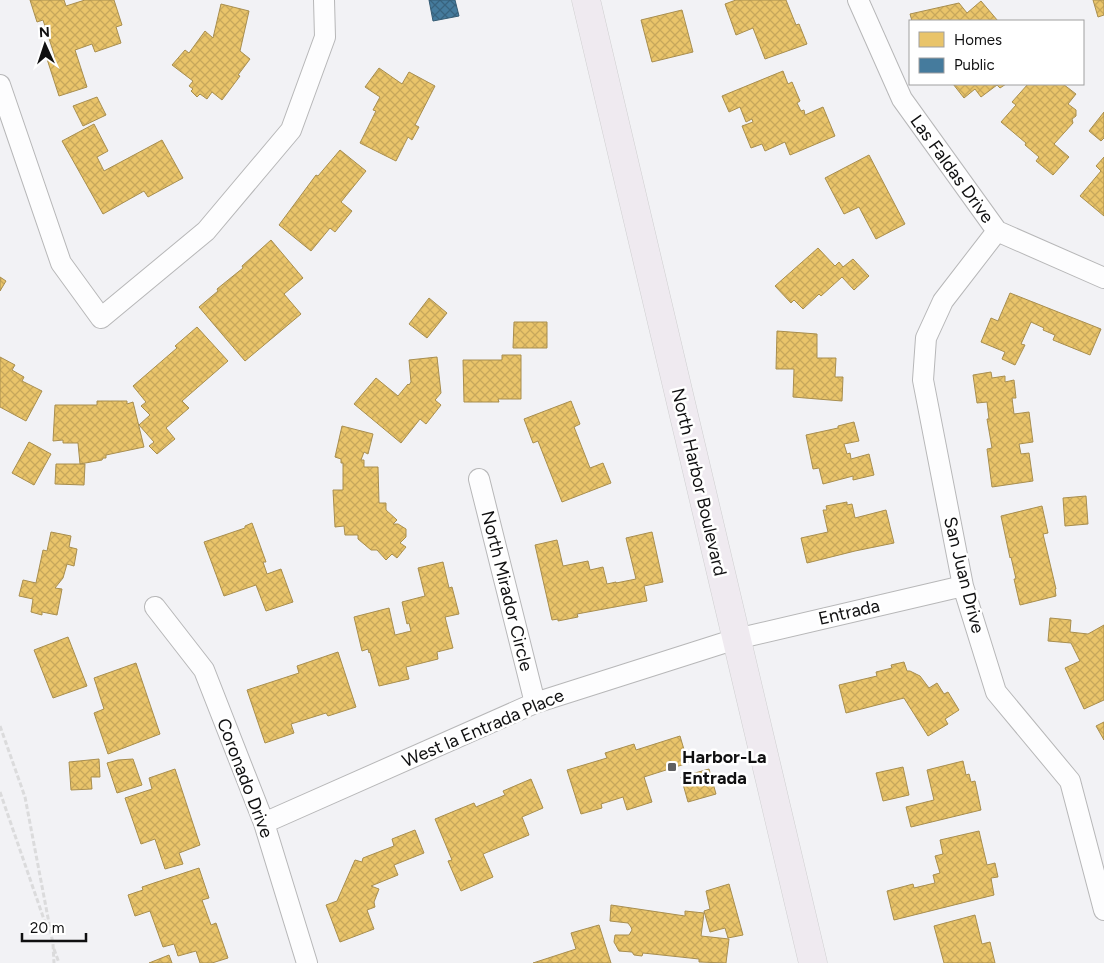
<svg xmlns="http://www.w3.org/2000/svg" width="1104" height="963" viewBox="0 0 1104 963" font-family="Figtree,sans-serif">
<defs>
<pattern id="homes-cross-hatch" width="8" height="8" patternUnits="userSpaceOnUse" patternTransform="scale(1.25)"><rect width="8" height="8" fill="#e9c46a"/><path d="M0 0l8 8M0 8l8-8" fill="none" stroke="#c7a75b"/></pattern>
<pattern id="public-cross-hatch" width="8" height="8" patternUnits="userSpaceOnUse" patternTransform="scale(1.25)"><rect width="8" height="8" fill="#457b9d"/><path d="M0 0l8 8M0 8l8-8" fill="none" stroke="#38637f"/></pattern>
</defs>
<rect width="100%" height="100%" fill="#f2f2f5"/>
<path fill="url(#homes-cross-hatch)" stroke="#a88e4f" d="M30,0H64L66,6L85,0H114L122,25L116,27L121,43L95,52L92,44L75,50L87,87L59,96L47,59L55,57L43,20L37,22Z
M736,0H786L796,25L799,24L807,44L765,59L753,28L736,35L725,4Z
M1093,0H1104V15L1098,17Z
M981,1L998,21H912L910,14L959,3L967,13Z
M221,4L249,11L240,51L250,59L238,75L240,76L222,100L212,92L207,99L200,94L197,97L191,91L193,89L189,86L193,81L172,65L185,50L189,53L205,31L213,38Z
M682,10L693,52L652,62L641,20Z
M379,68L402,84L409,72L435,86L415,125L419,127L412,140L408,137L396,161L360,143L376,111L373,110L380,97L365,87Z
M783,71L788,84L792,82L800,101L797,103L801,111L804,110L805,115L823,107L835,136L790,155L785,142L765,151L762,144L751,148L742,126L753,122L752,119L746,122L740,107L729,112L722,96Z
M953,84H1006L1000,88L997,85L981,97L975,89L964,98Z
M1028,84H1063L1076,94L1068,104L1076,110V116L1072,119L1073,123L1054,144L1069,157L1053,175L1036,161L1039,157L1025,145L1026,143L1001,122L1016,105L1012,102Z
M97,97L106,115L83,126L73,106Z
M1104,112V138L1101,141L1089,131Z
M94,124L108,151L97,157L104,171L162,140L183,178L148,197L144,191L103,214L62,141Z
M340,150L366,171L341,202L352,211L335,232L330,228L311,251L279,225L316,175L318,176Z
M869,155L905,224L876,239L859,207L844,214L825,178Z
M1104,157V216L1080,196L1101,171L1096,166Z
M271,240L303,278L284,294L301,314L245,361L199,307L218,291L217,289L243,268L242,266Z
M818,248L835,266L839,262L843,267L853,259L869,276L854,290L842,277L821,296L819,294L803,309L794,300L791,303L775,286Z
M0,277L6,281L0,291Z
M1010,293L1101,329L1090,355L1053,340L1055,335L1043,330L1044,328L1031,322L1021,344L1025,345L1015,365L1002,359L1005,352L981,342L991,318L998,321Z
M429,298L447,313L427,338L409,324Z
M514,322H547V348H513Z
M197,327L228,361L182,401L189,408L166,428L175,439L157,454L149,446L154,442L139,425L150,415L141,406L146,402L133,386L177,348L175,346Z
M777,331L817,334V358H836L835,377H843L842,401L793,397L794,369H776Z
M502,355H521V399H498L499,402H464L463,360H502Z
M0,357L15,365L12,370L24,377L22,381L42,391L26,421L0,407Z
M437,357L441,393L435,400L441,405L426,424L420,419L401,443L354,404L376,378L398,396L408,384L409,385L411,382L409,360Z
M991,372L992,378L1005,376V382L1014,380L1016,398H1012L1014,414L1029,412L1033,442L1019,444L1021,454L1029,453L1033,481L992,487L987,449L992,448L987,419H989L987,402L977,403L973,375Z
M97,401H127V404L133,402L144,447L106,455V458H103L102,460L80,464L78,443H63V440L53,441L55,405H97Z
M571,401L580,424L574,427L590,468L603,463L611,483L562,502L538,441L533,443L524,419Z
M854,422L859,441L844,444L847,454L850,453L851,459L869,454L874,475L853,480V476L823,484L819,468L813,469L806,435L838,428V426Z
M342,426L373,434L368,454L364,452L361,460H364V467H378L379,503H386V510L397,520L393,524H398L406,529V537L400,543L406,547L397,558L392,554L386,560L377,550H371L358,539V535H345L344,526L335,527L333,490H343V463H341V459L335,457Z
M29,442L51,454L34,485L12,473Z
M56,464H85L84,485L55,484Z
M1086,496L1088,524L1065,526L1063,498Z
M847,502V505L852,504L855,518L886,510L894,543L855,551L807,563L801,538L828,532L823,510H827L826,506Z
M1042,506L1048,533L1043,534L1056,589H1055L1056,596L1020,605L1014,579H1016L1011,557L1010,558L1001,516Z
M252,523L266,562H263L267,574L281,569L293,602L266,611L256,585L224,596L204,542L245,528V526Z
M51,532L71,536L69,547L77,549L74,566L67,564L63,578L55,588L62,589L57,615L42,612V615L31,612L33,599L19,596L23,580L36,583L43,550L47,551Z
M652,532L663,582L644,586L647,601L577,614L578,617L558,621V619L552,620L535,545L557,540L563,566L588,561L590,570L603,567L607,584L616,582V583L636,579L626,538Z
M443,562L449,588L452,587L459,614L445,617L453,648L437,652L438,659L406,667L409,679L379,686L370,652L369,653L368,649L362,651L354,617L389,608L395,635L411,631L409,623L407,624L402,602L425,596L418,568Z
M1050,618L1071,620L1070,632L1088,634L1104,625V700L1084,709L1065,668L1080,661L1071,643L1048,641Z
M68,637L87,686L53,698L34,650Z
M338,652L356,707L328,716L326,713L291,724L294,733L265,743L247,690L299,673L297,666Z
M904,662L907,671H910L920,676L929,688L937,683L944,694L948,692L959,710L945,719L948,724L928,736L904,698L846,713L839,685L877,676L876,672L892,668L891,665Z
M136,663L160,734L108,754L94,713L104,709L94,678Z
M1104,722V740L1096,726Z
M680,736L688,763L644,777L652,802L627,810L623,797L601,804L602,808L581,814L567,770L607,758L605,753L634,744L636,750Z
M99,759L100,777H91L92,789L71,790L69,762Z
M133,759L142,785L117,793L107,763L118,760Z
M963,761L966,775L969,774L971,782L975,781L981,810L911,827L906,807L934,800L927,770Z
M903,767L909,795L883,801L876,773Z
M175,769L200,845L179,853L183,864L165,869L155,839L141,844L125,798L152,789L149,778Z
M709,769L716,794L688,802L681,777Z
M531,779L543,808L522,817L529,835L483,854L493,877L461,891L448,861L452,860L435,819L474,803L476,807L505,795L503,791Z
M415,830L424,853L394,865L398,875L371,886L379,889L374,902L375,907L367,910L374,929L340,942L326,905L337,901L355,860L362,862L363,858L394,846L392,839Z
M979,831L987,865L995,863L998,877L991,878L994,895L894,920L887,891L913,884L914,888L935,883L933,875L940,873L935,856L943,854L940,840Z
M199,868L209,898L202,900L211,925L216,923L228,958L212,963H200L196,951L178,956L174,944L163,947L150,911L135,916L128,895L143,890L142,887Z
M729,884L743,935L728,938L725,928L710,932L704,911L710,909L706,891Z
M611,905L685,916V911L704,913L701,936L729,939L726,963L699,962V959L643,953L642,956L634,955L632,952L619,951L614,942L615,935H629L632,930L631,927L628,923L610,921Z
M975,915L982,944L990,942L995,963H944L934,926Z
M599,925L611,963H533L576,949L571,933Z
M169,955L172,963H149Z"/>
<path fill="url(#public-cross-hatch)" stroke="#355b73" d="M429,0H455L459,16L433,21Z"/>
<g fill="none" stroke-linecap="round" stroke-linejoin="round">
<defs>
<path id="minor" d="M858,0L902,99L997,231L1104,278
M0,85L61,263L101,318L206,231L291,130L325,37L324,0
M997,231L943,301L926,338L923,380L963,586L996,692L1070,781L1104,910
M479,479L535,703
M155,607L204,670L264,823L307,963
M264,823L535,703L736,639L963,586"/>
<path id="primary" d="M586,0L813,963"/>
</defs>
<use href="#minor" stroke="#b7b7b8" stroke-width="22"/>
<use href="#primary" stroke="#cfcfd0" stroke-width="29"/>
<path stroke="#dbdbdc" stroke-width="3" stroke-dasharray="5 2.5" stroke-linecap="butt" d="M0,726L25,797L53,944L54,963
M0,792L49,934
M54,949L59,963"/>
<use href="#minor" stroke="#fdfdfe" stroke-width="20"/>
<use href="#primary" stroke="#efeaf0" stroke-width="28"/>
</g>
<rect fill="#5f5f61" stroke="#fff" stroke-width="2" x="667" y="762" width="10" height="10" rx="2.5"/>
<g text-anchor="middle" dominant-baseline="central" stroke-width="5" stroke-linejoin="round" paint-order="stroke">
<g font-size="18" fill="#101011" stroke="#fff">
<text transform="translate(952 169) rotate(54)">Las Faldas Drive</text>
<text transform="translate(699 482) rotate(77)">North Harbor Boulevard</text>
<text transform="translate(964 575) rotate(76)">San Juan Drive</text>
<text transform="translate(507 591) rotate(76)">North Mirador Circle</text>
<text transform="translate(849 612) rotate(-13)">Entrada</text>
<text transform="translate(483 728) rotate(-23)">West la Entrada Place</text>
<text transform="translate(245 778) rotate(69)">Coronado Drive</text>
</g>
<g font-size="18" font-weight="bold" fill="#101011" stroke="#fff" text-anchor="start">
<text x="682" y="757">Harbor-La<tspan x="682" dy="21">Entrada</tspan></text>
</g>
</g>
<rect x="909" y="20" width="175" height="65" fill="#ffffff" stroke="#9f9fa0"/>
<rect x="919" y="32" width="25" height="15" fill="#e9c46a" stroke="#9f9fa0"/>
<text x="954" y="45" font-size="15" fill="#101011">Homes</text>
<rect x="919" y="58" width="25" height="15" fill="#457b9d" stroke="#9f9fa0"/>
<text x="954" y="70" font-size="15" fill="#101011">Public</text>
<g transform="translate(45 45) rotate(357)" stroke="#ffffff" stroke-width="4" paint-order="stroke">
<path d="M0-4L9 19L0 12L-9 19Z" fill="#101011"/>
<text y="-8" font-size="14" font-weight="bold" text-anchor="middle" fill="#101011">N</text>
</g>
<path d="M22 933v8h64v-8" fill="none" stroke="#101011" stroke-width="2.5"/>
<text x="30" y="933" font-size="15" fill="#101011" stroke="#ffffff" stroke-width="4" paint-order="stroke">20 m</text>
</svg>
